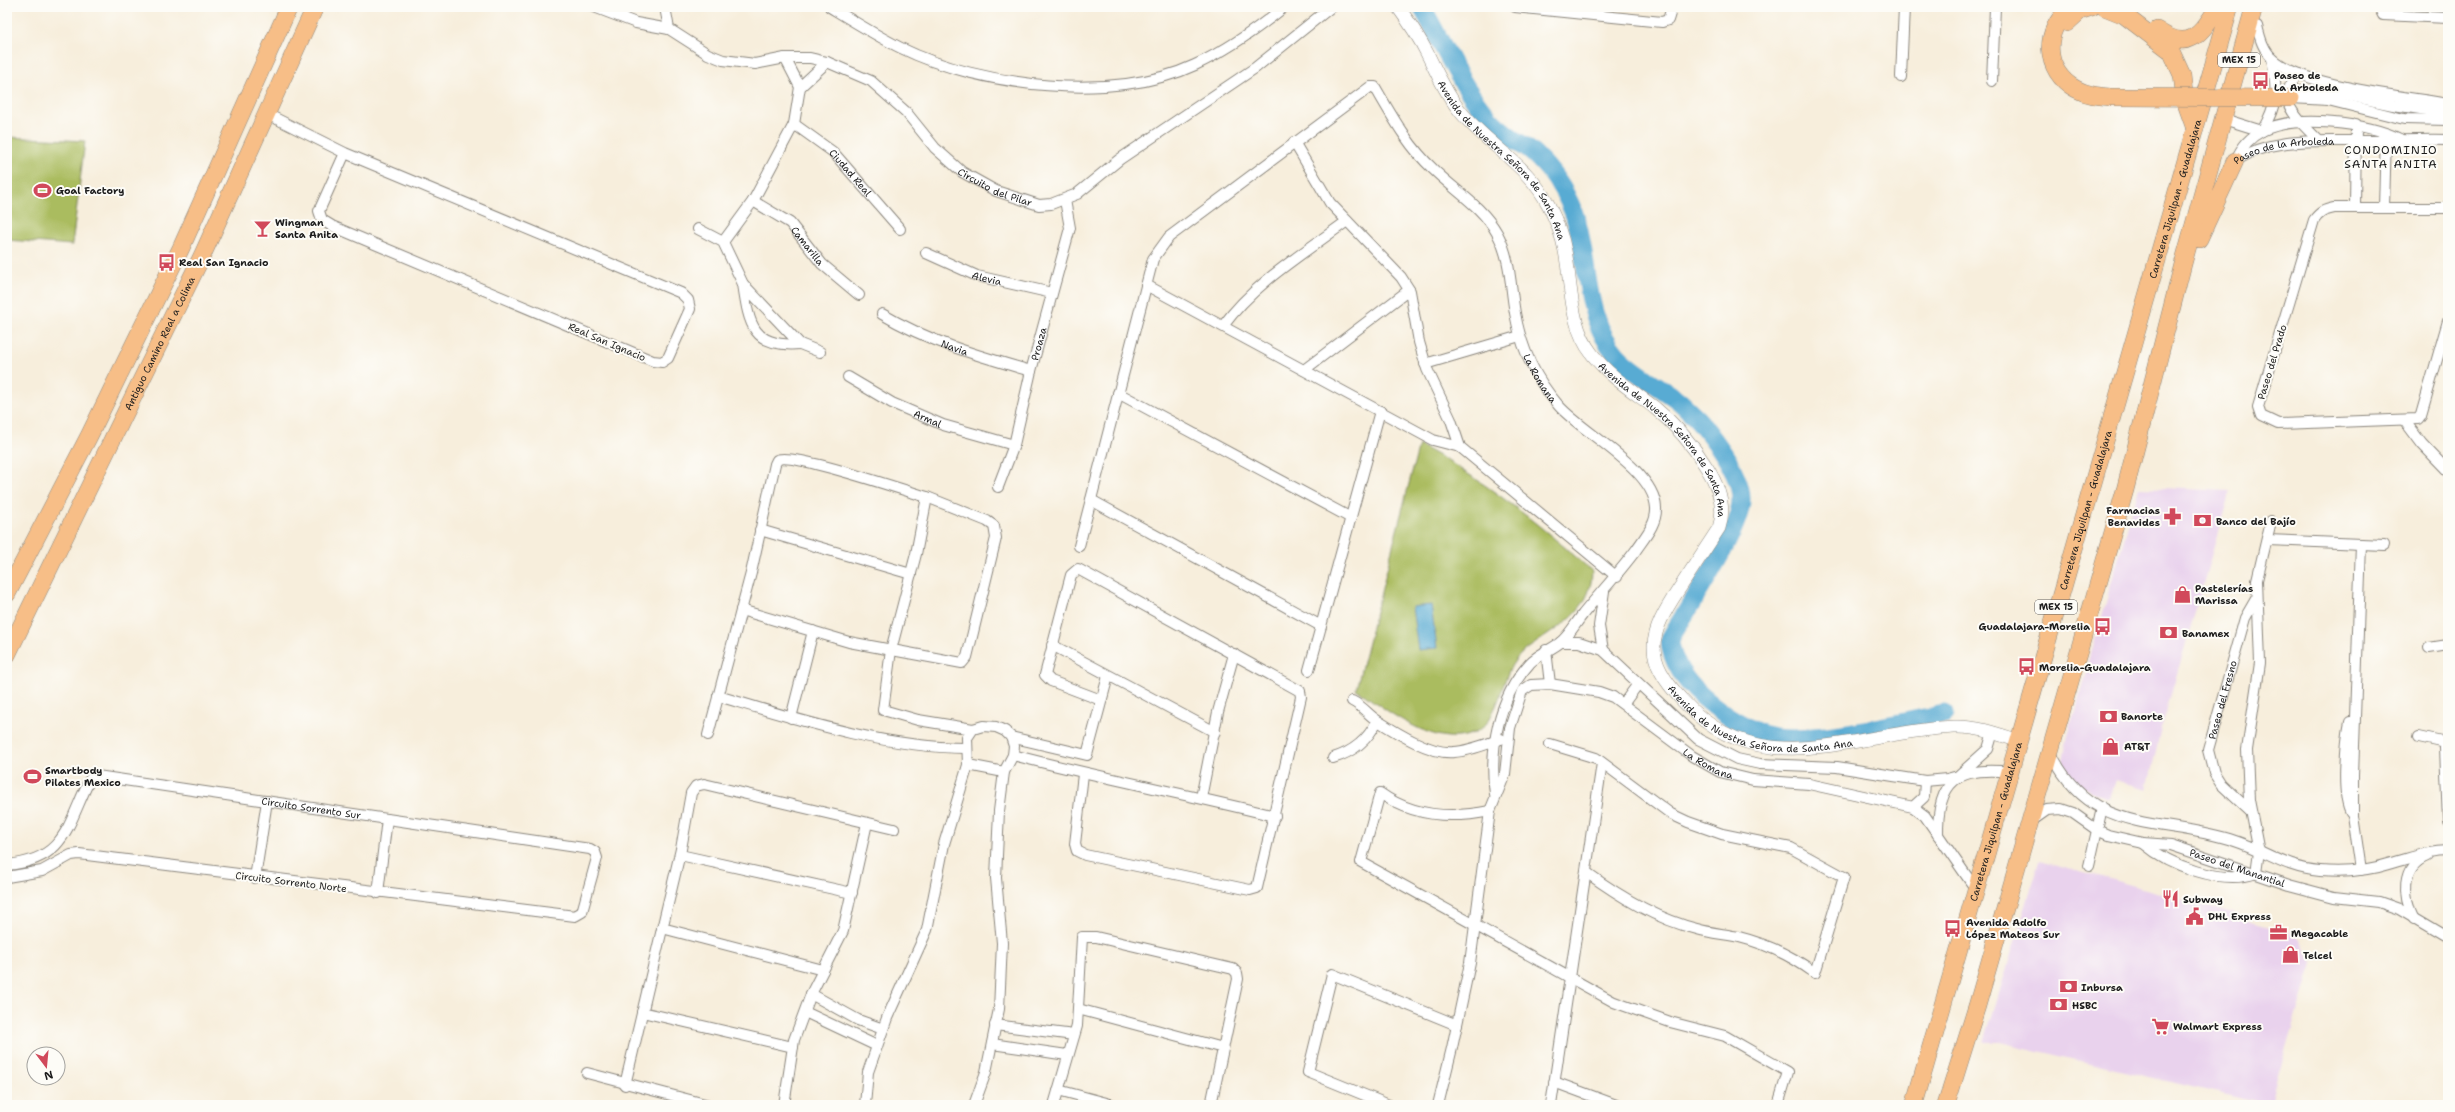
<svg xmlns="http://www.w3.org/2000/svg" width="2455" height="1112" viewBox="0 0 2455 1112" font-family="'Shantell Sans',sans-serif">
<rect width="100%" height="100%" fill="#fdfcf7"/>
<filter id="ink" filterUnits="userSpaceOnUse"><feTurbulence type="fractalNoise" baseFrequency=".025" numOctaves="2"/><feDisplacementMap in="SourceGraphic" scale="8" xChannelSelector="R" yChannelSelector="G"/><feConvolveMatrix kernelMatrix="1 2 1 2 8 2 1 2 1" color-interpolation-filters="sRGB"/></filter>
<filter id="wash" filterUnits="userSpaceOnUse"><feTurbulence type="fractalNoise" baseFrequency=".012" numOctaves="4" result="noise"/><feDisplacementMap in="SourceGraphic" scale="16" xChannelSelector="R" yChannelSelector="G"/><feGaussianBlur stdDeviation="0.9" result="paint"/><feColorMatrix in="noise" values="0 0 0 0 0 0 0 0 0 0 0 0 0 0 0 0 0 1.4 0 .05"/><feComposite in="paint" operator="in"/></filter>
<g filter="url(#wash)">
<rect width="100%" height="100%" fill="#f7eedc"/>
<path fill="#e9d2ed" d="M2139,487L2230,491L2161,729L2147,789L2115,780L2109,798L2086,789L2071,778L2065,770L2063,760L2068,735Z
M2040,860L2233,913V917L2295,934L2300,939L2312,962L2269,1105L2000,1042H1984Z"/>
<path fill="#aabc5f" stroke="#636c3e" d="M7,137L85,141L72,245L7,240Z
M1419,445C1482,478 1539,524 1592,571C1592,616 1551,629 1521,654C1506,667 1504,689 1496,706C1493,711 1490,720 1486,724C1449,761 1388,711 1356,689Z"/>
<path fill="#58abd3" stroke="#3a6478" d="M1431,605L1437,648L1418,650L1412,607Z"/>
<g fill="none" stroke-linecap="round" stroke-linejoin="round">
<path stroke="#58abd3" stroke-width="19" d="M1422,7C1443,45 1460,85 1489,118C1502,133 1519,141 1534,154C1550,169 1565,190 1573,211C1591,259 1581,315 1617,355C1634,374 1659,385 1679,401C1701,420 1742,470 1741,500C1741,531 1687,608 1670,639C1670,660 1687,684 1703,697C1720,712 1752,734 1774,737C1821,743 1896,723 1944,714"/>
</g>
</g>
<g filter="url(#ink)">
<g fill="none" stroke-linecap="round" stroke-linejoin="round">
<defs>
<g id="minor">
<path d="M594,7L636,23L669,29"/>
<path id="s1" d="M665,7L669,29L708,54L723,60L755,64L785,58H810L827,62L871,81L906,112L935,148L962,172L996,191L1039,205L1051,204L1077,194L1120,159L1255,68L1331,7"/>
<path d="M830,7C853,21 877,36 901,48C980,87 1115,103 1195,65C1227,50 1257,29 1284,7"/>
<path d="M1515,7L1662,22L1668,20L1672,7"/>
<path d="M2379,7L2383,15L2448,18"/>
<path d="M2257,26C2260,38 2263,50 2273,59C2304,87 2404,96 2448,104"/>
<path d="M785,58L800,87"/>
<path d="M2300,74C2269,97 2301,122 2318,140"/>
<path d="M1901,77L1904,7"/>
<path d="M1992,81L1995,7"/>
<path d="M2291,91H2328L2393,105L2448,113"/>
<path d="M2291,98L2328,100L2404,119L2448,120"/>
<path d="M267,114L345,153L681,293L688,300L690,309L668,358L662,362L653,361L332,226L322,220L319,211L345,153"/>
<path d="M2230,121L2262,131"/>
<path id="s2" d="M794,124L833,152L900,229"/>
<path d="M2262,131C2279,102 2277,90 2272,58"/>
<path d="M1294,142L1330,203L1401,277L1410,291L1419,342L1427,369L1451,420L1460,447L1617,577"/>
<path d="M2236,160C2241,148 2250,137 2262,131C2295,114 2368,123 2400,139"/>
<path id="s3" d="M2235,161C2274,135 2324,142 2369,141C2395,141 2421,139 2448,140"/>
<path id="s4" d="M753,201L790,223L822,264L859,295"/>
<path d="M2355,208L2356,124"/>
<path d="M2384,208L2386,134"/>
<path d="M2448,208H2334C2324,210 2320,212 2314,220L2258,407L2261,416L2278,424L2418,419L2421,415L2448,321"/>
<path d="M698,229L723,242L743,284L800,344L820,352"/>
<path d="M723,242L753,201L794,124L800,87L827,62"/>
<path id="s5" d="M926,253L977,276L1052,293"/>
<path d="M743,284C749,324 752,348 800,344"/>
<path d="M1146,285L1433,440L1460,447"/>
<path id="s6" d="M882,314C929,342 979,356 1031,371"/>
<path d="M1223,326C1254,283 1304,253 1347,221"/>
<path d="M1425,364L1520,336"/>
<path d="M1304,370L1409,290"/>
<path id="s7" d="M848,377L892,403L943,425L1014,445"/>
<path d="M1118,393L1351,518"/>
<path d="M2404,420L2422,444L2448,471"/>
<path id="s8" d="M998,487L1014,445L1031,371L1070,228L1065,200"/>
<path d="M1091,500L1321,626"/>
<path d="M760,530L911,574"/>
<path d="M2267,540L2384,545"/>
<path id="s9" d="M1079,546L1153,259L1169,237L1370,87H1375C1392,116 1408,146 1433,169C1454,190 1482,206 1497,233C1511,259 1510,285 1515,313C1521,348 1536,380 1559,406C1584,434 1654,469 1656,508C1657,524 1644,538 1636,550C1619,573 1601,592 1583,614C1576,623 1570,634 1562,641C1552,650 1539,653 1530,663C1498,698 1489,749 1495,794"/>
<path d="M741,610L849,642L962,663L967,657L996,538L994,526L987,521L927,497"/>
<path d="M1561,642H1579L1603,650L1698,739L1737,759L1760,764L1837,767L1925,781L1947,779L1958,776L1988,749L1993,732"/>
<path d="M1052,645L1215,732"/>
<path d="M2429,648L2448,645"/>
<path d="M1546,650L1550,684"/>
<path d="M1603,650L1599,626L1604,591"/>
<path d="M1309,670L1380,411"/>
<path d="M718,696C799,720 881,747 966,748"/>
<path d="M1352,701C1364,707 1368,715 1378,721C1397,733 1432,755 1454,752C1470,751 1486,744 1501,739"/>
<path d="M1624,703L1638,684"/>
<path d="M791,718L813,631"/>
<path d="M2350,722C2346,741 2341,796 2351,813"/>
<path d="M708,735L751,573L775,464L777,460C790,451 905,491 927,497L916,554L891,650L883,710L918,720L973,729"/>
<path d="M1011,737L1087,755L1108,676"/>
<path d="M2419,737L2446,743"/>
<path d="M2448,741L2445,748L2448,820"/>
<path d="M1550,744L1596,758L1671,814L1688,822L1722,834L1791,848L1844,877L1815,973C1792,956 1767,944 1739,937C1725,934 1710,933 1697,929C1656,919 1619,896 1586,872"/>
<path d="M2050,751C2091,838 2161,816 2235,841C2266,851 2285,868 2320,871C2343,873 2370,870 2392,863C2411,858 2428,851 2448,851"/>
<path d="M1013,755C1100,778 1188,794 1275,816"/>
<path d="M1333,758C1353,752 1368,740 1377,721"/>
<path d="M968,765L1004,772"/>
<path d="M1083,774L1075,844L1077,851L1085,855L1250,890L1257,888L1301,697L1300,691L1078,569L1071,575L1045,675L1051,681L1101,700"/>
<path d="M1201,798L1218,712L1234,654"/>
<path d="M1913,807L1924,797L1925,781"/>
<path d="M1490,811C1451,819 1413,817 1380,793L1361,862L1614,1002L1670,1022L1725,1036L1788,1072L1778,1105"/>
<path id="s10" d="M2251,812L2221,784L2214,773L2208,750L2245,618L2256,599"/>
<path id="s11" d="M2030,822L2047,810L2061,809L2073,813L2097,830L2108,835L2143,843L2171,845L2289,885L2334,897L2379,902L2399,909L2448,938"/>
<path d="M1938,835C1937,780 1958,766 2010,772"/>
<path d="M2143,843C2169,865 2222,886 2256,873L2259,851L2249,800L2247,750L2260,663L2257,580L2271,521"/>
<path d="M680,855L852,893"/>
<path id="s12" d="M7,865C65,860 67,826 89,781L92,777L97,776L590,849L595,852L597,858L582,912L575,916L79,854L71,855L42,871L7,877"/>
<path d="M2089,866L2102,808"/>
<path d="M2361,870L2353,816V776L2361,544"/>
<path d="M255,878L267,801"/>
<path d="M378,893L387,819"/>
<path d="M2414,919C2403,897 2400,867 2427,856"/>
<path d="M662,928L823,970"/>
<path d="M811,994L858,1020L883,1029"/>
<path d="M1078,1009L1223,1048"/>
<path d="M642,1012L793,1047"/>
<path d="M805,1012L877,1046"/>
<path d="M995,1025L1074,1035"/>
<path d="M992,1044L1067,1055"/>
<path d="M587,1073L709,1105"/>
<path d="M1554,1082L1616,1105"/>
<path d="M625,1085L681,849L691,793L696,786L704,784L894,829"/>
<path d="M1058,1090L1114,1105"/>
<path d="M784,1105L794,1040L811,994L843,931L867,823"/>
<path d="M865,1105L868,1072L887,1018L927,930L944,844L968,765L967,738L973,729L983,726L996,727L1005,731L1011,737L1014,746L1013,755L1004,772L999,811L996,878L1002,943L999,1009L986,1072L974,1105"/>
<path d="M1054,1105L1077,1026L1082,937H1096L1233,969L1237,973L1238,979L1211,1105"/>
<path d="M1389,1105L1308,1072L1332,974L1457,1025"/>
<path id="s13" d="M1438,1105L1452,1048L1470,963L1490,811L1505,774L1510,728L1520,697L1522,691L1531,685L1550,684L1599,692L1613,697L1692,756L1720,772L1753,780L1809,784L1913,807L1925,816L1977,891"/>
<path d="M1551,1105L1602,763"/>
</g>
<g id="tertiary">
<path id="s14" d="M1398,7C1409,22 1419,37 1427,53C1437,73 1446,94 1460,111C1487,145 1529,165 1549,206C1556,220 1562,235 1565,251C1572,285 1569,325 1592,354C1610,377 1633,391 1655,408C1676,425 1693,445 1707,468C1719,487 1726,507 1719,528C1705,549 1692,569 1679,589C1648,636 1642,657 1683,701C1760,786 1859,731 1954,727C1977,726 1998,734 2019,741"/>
</g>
<g id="primary">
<path d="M7,594L89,436L181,248L289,7"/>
<path id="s15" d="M7,655L202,256L315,7"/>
</g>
<g id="trunk">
<path d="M2072,7C2042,29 2043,71 2076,89C2087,95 2098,96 2110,97"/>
<path d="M2104,7L2124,15L2171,51L2182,75L2185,101L2195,129"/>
<path d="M2067,23L2080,11L2092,7"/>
<path d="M2157,30C2189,53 2201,34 2218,7"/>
<path d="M2199,239L2235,161"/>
<path id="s16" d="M1914,1105L2230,7"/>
<path d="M1946,1105L1977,1006L2125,490L2183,264L2254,7"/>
</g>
</defs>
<use href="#minor" stroke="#8a857c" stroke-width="12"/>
<use href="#tertiary" stroke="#8a857c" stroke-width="14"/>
<use href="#primary" stroke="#8a857c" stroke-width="18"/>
<use href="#trunk" stroke="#8a857c" stroke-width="18"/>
<use href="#minor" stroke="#fff" stroke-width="10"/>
<use href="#tertiary" stroke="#fff" stroke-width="13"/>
<use href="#primary" stroke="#f7be87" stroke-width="17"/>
<use href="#trunk" stroke="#f7be87" stroke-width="17"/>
<defs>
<path id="trunk-bridge" d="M2110,97L2291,98"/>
</defs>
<use href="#trunk-bridge" stroke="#8a857c" stroke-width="18" stroke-linecap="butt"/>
<use href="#trunk-bridge" stroke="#f7be87" stroke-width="17"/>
</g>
</g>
<defs>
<symbol id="bus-bare" viewBox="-9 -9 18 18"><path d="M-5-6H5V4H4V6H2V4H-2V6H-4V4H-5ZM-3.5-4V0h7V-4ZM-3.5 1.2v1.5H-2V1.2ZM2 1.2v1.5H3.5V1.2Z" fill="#d1495b" stroke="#fdfcf7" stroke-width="2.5" paint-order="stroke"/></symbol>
<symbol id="stadium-bare" viewBox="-9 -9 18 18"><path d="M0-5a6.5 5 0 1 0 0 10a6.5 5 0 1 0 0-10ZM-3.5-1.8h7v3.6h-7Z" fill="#d1495b" stroke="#fdfcf7" stroke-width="2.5" paint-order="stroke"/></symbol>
<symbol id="bar-bare" viewBox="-9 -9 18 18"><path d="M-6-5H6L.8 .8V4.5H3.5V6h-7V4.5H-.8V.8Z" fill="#d1495b" stroke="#fdfcf7" stroke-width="2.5" paint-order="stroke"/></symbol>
<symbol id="pharmacy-bare" viewBox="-9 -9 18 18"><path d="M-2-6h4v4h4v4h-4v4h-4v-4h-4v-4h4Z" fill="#d1495b" stroke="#fdfcf7" stroke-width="2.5" paint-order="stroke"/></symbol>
<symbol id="bank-bare" viewBox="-9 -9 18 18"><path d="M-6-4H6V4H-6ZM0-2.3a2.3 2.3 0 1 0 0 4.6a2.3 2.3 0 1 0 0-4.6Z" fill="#d1495b" stroke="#fdfcf7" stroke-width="2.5" paint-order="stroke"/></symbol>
<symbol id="shop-bare" viewBox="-9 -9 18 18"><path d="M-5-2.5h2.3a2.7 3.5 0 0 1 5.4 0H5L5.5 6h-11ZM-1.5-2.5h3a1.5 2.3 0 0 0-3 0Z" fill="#d1495b" stroke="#fdfcf7" stroke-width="2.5" paint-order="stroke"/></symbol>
<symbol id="restaurant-bare" viewBox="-9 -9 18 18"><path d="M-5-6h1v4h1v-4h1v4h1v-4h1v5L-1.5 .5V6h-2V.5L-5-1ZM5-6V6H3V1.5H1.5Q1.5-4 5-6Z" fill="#d1495b" stroke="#fdfcf7" stroke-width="2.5" paint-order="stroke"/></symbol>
<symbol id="civic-bare" viewBox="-9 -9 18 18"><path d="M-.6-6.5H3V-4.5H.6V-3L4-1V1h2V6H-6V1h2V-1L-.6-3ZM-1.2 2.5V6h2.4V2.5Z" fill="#d1495b" stroke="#fdfcf7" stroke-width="2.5" paint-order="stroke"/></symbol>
<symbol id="office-bare" viewBox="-9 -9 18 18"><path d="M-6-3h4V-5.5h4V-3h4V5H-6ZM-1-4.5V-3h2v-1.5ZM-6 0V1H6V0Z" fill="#d1495b" stroke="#fdfcf7" stroke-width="2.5" paint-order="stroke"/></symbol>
<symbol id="supermarket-bare" viewBox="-9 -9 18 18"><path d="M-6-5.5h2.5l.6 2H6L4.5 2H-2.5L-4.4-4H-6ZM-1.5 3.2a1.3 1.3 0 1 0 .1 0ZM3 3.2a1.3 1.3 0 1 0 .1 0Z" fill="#d1495b" stroke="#fdfcf7" stroke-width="2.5" paint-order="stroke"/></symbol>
</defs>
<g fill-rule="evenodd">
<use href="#bus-bare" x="2248" y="68" width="25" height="25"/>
<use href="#stadium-bare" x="30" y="178" width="25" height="25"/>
<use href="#bar-bare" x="250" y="216" width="25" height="25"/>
<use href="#bus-bare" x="154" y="250" width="25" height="25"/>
<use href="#pharmacy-bare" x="2160" y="504" width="25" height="25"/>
<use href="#bank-bare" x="2190" y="508" width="25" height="25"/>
<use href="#shop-bare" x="2170" y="582" width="25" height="25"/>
<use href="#bus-bare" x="2090" y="614" width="25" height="25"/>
<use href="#bank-bare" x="2156" y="620" width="25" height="25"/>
<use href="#bus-bare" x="2014" y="654" width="25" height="25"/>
<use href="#bank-bare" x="2096" y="704" width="25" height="25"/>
<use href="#shop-bare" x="2098" y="734" width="25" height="25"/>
<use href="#stadium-bare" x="20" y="764" width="25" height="25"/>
<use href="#restaurant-bare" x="2158" y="886" width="25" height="25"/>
<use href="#civic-bare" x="2182" y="904" width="25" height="25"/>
<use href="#bus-bare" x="1940" y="916" width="25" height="25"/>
<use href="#office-bare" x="2266" y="920" width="25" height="25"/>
<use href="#shop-bare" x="2278" y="942" width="25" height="25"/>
<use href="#bank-bare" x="2056" y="974" width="25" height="25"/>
<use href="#bank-bare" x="2046" y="992" width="25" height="25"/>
<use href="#supermarket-bare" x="2148" y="1014" width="25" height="25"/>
</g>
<g text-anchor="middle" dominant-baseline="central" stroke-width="4" stroke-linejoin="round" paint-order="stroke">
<g fill="#fdfcf7" stroke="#605f5e" stroke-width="1">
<rect x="2218" y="53" width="42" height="14" rx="3"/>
<rect x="2035" y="600" width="42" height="14" rx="3"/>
</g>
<g font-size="9" font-weight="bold" fill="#1c1c1c">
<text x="2239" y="60">MEX 15</text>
<text x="2056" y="607">MEX 15</text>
</g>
<g font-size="10" font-weight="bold" fill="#1c1c1c" stroke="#fdfcf7" text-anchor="start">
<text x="2274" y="75">Paseo de<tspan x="2274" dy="12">La Arboleda</tspan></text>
<text x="56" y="190">Goal Factory</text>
<text x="275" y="222">Wingman<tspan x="275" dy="12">Santa Anita</tspan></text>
<text x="179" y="262">Real San Ignacio</text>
<text x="2160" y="510" text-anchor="end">Farmacias<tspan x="2160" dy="12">Benavides</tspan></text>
<text x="2216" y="521">Banco del Bajío</text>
<text x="2195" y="588">Pastelerías<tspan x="2195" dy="12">Marissa</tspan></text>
<text x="2090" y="626" text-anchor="end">Guadalajara-Morelia</text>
<text x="2182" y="633">Banamex</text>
<text x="2039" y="667">Morelia-Guadalajara</text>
<text x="2121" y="716">Banorte</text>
<text x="2124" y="746">AT&amp;T</text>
<text x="45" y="770">Smartbody<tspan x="45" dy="12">Pilates Mexico</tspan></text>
<text x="2183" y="899">Subway</text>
<text x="2208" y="916">DHL Express</text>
<text x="1966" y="922">Avenida Adolfo<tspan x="1966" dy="12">López Mateos Sur</tspan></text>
<text x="2291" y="933">Megacable</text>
<text x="2303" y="955">Telcel</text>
<text x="2081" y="987">Inbursa</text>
<text x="2072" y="1005">HSBC</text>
<text x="2173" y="1026">Walmart Express</text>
</g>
<g font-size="10" fill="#1c1c1c" stroke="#fdfcf7">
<text stroke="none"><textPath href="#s3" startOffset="51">Paseo de la Arboleda</textPath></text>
<text stroke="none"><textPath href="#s14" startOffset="187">Avenida de Nuestra Señora de Santa Ana</textPath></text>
<text stroke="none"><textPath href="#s2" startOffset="75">Ciudad Real</textPath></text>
<text stroke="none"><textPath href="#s1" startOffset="404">Circuito del Pilar</textPath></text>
<text stroke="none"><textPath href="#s16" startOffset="943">Carretera Jiquilpan - Guadalajara</textPath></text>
<text stroke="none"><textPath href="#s4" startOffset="72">Camarilla</textPath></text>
<text stroke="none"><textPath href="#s5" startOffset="66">Alevia</textPath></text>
<text transform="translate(607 342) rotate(23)">Real San Ignacio</text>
<text stroke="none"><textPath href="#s15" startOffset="347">Antiguo Camino Real a Colima</textPath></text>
<text stroke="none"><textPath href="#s8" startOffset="149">Proaza</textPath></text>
<text stroke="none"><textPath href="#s6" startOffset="80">Navia</textPath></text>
<text transform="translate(2272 362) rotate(-73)">Paseo del Prado</text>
<text stroke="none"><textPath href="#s9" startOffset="924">La Romana</textPath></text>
<text stroke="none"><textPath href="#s7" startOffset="90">Armal</textPath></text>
<text stroke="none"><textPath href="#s14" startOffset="522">Avenida de Nuestra Señora de Santa Ana</textPath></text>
<text stroke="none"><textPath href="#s16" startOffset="619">Carretera Jiquilpan - Guadalajara</textPath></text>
<text stroke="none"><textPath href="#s10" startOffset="130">Paseo del Fresno</textPath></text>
<text stroke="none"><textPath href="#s14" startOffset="916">Avenida de Nuestra Señora de Santa Ana</textPath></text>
<text stroke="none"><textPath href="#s13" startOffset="635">La Romana</textPath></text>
<text stroke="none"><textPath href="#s12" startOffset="353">Circuito Sorrento Sur</textPath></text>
<text stroke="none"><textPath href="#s16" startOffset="295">Carretera Jiquilpan - Guadalajara</textPath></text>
<text stroke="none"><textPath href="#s11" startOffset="223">Paseo del Manantial</textPath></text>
<text transform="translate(291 882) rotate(7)">Circuito Sorrento Norte</text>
</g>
<g font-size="12" letter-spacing="1" fill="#1c1c1c" stroke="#fdfcf7">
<text x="2391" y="150">CONDOMINIO<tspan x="2391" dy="14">SANTA ANITA</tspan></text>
</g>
</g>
<rect width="2455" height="1112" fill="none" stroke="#fdfcf7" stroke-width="24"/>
<g transform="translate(46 1066) rotate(164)"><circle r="19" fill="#fdfcf7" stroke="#a3a29f"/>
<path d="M0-3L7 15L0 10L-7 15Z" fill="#d1495b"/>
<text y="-6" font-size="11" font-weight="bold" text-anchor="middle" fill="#1c1c1c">N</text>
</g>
</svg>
